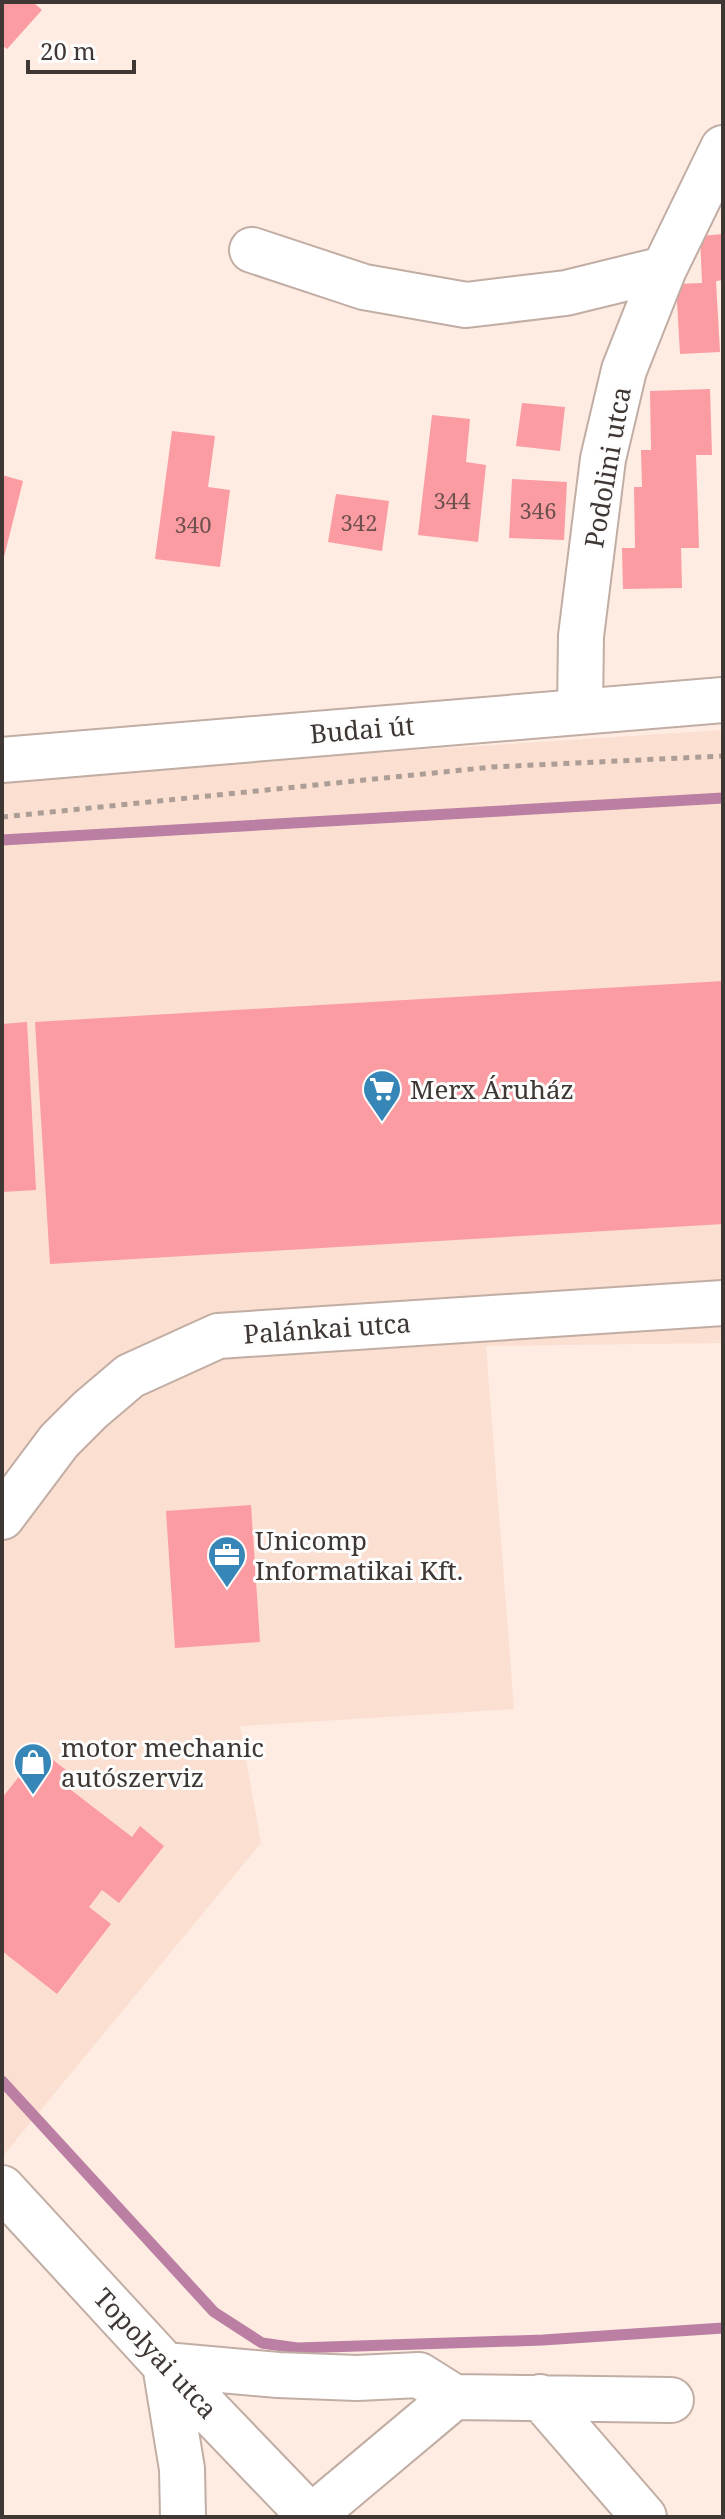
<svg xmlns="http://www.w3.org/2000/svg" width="725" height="2519" viewBox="0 0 725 2519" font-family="'Noto Serif',serif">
<rect width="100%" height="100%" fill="#feece3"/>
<path fill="#fbdfd0" d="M723,730V1343L486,1346L514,1709L240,1726L261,1843L2,2157V777Z"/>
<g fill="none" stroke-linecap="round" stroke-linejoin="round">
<path stroke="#ba7fa2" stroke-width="11" d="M2,840L723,798
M2,2081L214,2312L262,2343L297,2348L543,2340L723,2328"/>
</g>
<path fill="#fb9ba2" d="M2,2H33L42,10L7,49L2,45Z
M723,234V280L716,281L720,352L680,354L676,284L702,283L700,236Z
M710,389L712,455H696L699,548H681L682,588L623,589L622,548H635L634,487H642L641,450H651L650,391Z
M522,403L565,407L560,451L516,446Z
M432,415L470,419L466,462L486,465L478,542L418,535Z
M172,431L215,436L208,487L230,490L220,567L155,559Z
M2,475L23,481L3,561H2Z
M512,479L567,482L564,540L509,538Z
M336,494L389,501L382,551L328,542Z
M723,981V1224L50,1264L35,1022Z
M27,1022L36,1190L2,1192V1024Z
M251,1505L260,1642L175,1648L166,1511Z
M40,1750L70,1773L62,1783L132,1837L140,1826L164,1846L119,1903L102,1890L89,1907L111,1924L57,1994L2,1951V1798Z"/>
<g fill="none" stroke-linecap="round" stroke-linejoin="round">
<defs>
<path id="minor" d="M252,250L364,287L466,305L566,293L664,269
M580,711L581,636L603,459L624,370L664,269L723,148
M2,1517L59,1441L90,1410L130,1376L218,1336L723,1303
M2,2188L165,2365L311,2517
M165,2365L278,2375L357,2378L419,2375L454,2397
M165,2365L182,2469L183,2517
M540,2397L644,2517
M311,2517L454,2397L671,2400"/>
<path id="major" d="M2,760L723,700"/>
</defs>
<use href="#minor" stroke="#c1ada3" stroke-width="48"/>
<use href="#major" stroke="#c1ada3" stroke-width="48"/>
<path stroke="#ac9e97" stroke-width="5" stroke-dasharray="6 6" stroke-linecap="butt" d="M2,817L492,767L723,756"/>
<use href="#minor" stroke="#fff" stroke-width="44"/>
<use href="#major" stroke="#fff" stroke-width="44"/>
</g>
<defs>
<symbol id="supermarket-pin" viewBox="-11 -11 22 30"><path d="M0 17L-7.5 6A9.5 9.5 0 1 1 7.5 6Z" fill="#3686b8" stroke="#fdfdfd"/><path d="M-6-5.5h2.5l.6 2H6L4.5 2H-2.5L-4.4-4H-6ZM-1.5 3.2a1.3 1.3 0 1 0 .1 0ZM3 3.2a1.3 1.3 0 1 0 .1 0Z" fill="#fff"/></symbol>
<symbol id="office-pin" viewBox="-11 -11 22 30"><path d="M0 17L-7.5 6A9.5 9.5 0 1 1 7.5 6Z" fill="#3686b8" stroke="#fdfdfd"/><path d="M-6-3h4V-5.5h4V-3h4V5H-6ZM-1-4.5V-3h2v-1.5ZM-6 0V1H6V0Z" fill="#fff"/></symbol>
<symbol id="shop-pin" viewBox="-11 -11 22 30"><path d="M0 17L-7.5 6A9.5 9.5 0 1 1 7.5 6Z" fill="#3686b8" stroke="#fdfdfd"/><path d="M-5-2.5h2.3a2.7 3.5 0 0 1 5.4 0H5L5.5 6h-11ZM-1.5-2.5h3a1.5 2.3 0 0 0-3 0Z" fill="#fff"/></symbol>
</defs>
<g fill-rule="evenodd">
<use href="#supermarket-pin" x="360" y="1067" width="44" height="60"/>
<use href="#office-pin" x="205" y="1533" width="44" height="60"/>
<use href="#shop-pin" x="11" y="1740" width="44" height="60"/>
</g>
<g text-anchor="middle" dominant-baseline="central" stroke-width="6" stroke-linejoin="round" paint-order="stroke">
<g font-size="22" fill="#6e504f">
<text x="452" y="500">344</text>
<text x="538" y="510">346</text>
<text x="359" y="522">342</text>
<text x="193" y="524">340</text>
</g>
<g font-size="26" fill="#3f3733" stroke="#fdfdfd">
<text transform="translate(607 467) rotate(-80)">Podolini utca</text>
<text transform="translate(362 729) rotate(-5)">Budai út</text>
<text transform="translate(327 1328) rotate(-4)">Palánkai utca</text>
<text transform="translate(156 2353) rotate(47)">Topolyai utca</text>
</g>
<g font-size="26" fill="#3f3733" stroke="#fdfdfd" text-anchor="start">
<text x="410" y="1089">Merx Áruház</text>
<text x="255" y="1540">Unicomp<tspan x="255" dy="30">Informatikai Kft.</tspan></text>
<text x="61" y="1747">motor mechanic<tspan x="61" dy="30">autószerviz</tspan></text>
</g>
</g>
<rect width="725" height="2519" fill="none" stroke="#3f3733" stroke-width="8"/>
<path d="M28 60v12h106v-12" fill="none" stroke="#3f3733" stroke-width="4"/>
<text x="40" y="60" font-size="24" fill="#3f3733" stroke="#fdfdfd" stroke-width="6" paint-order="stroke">20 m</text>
</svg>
